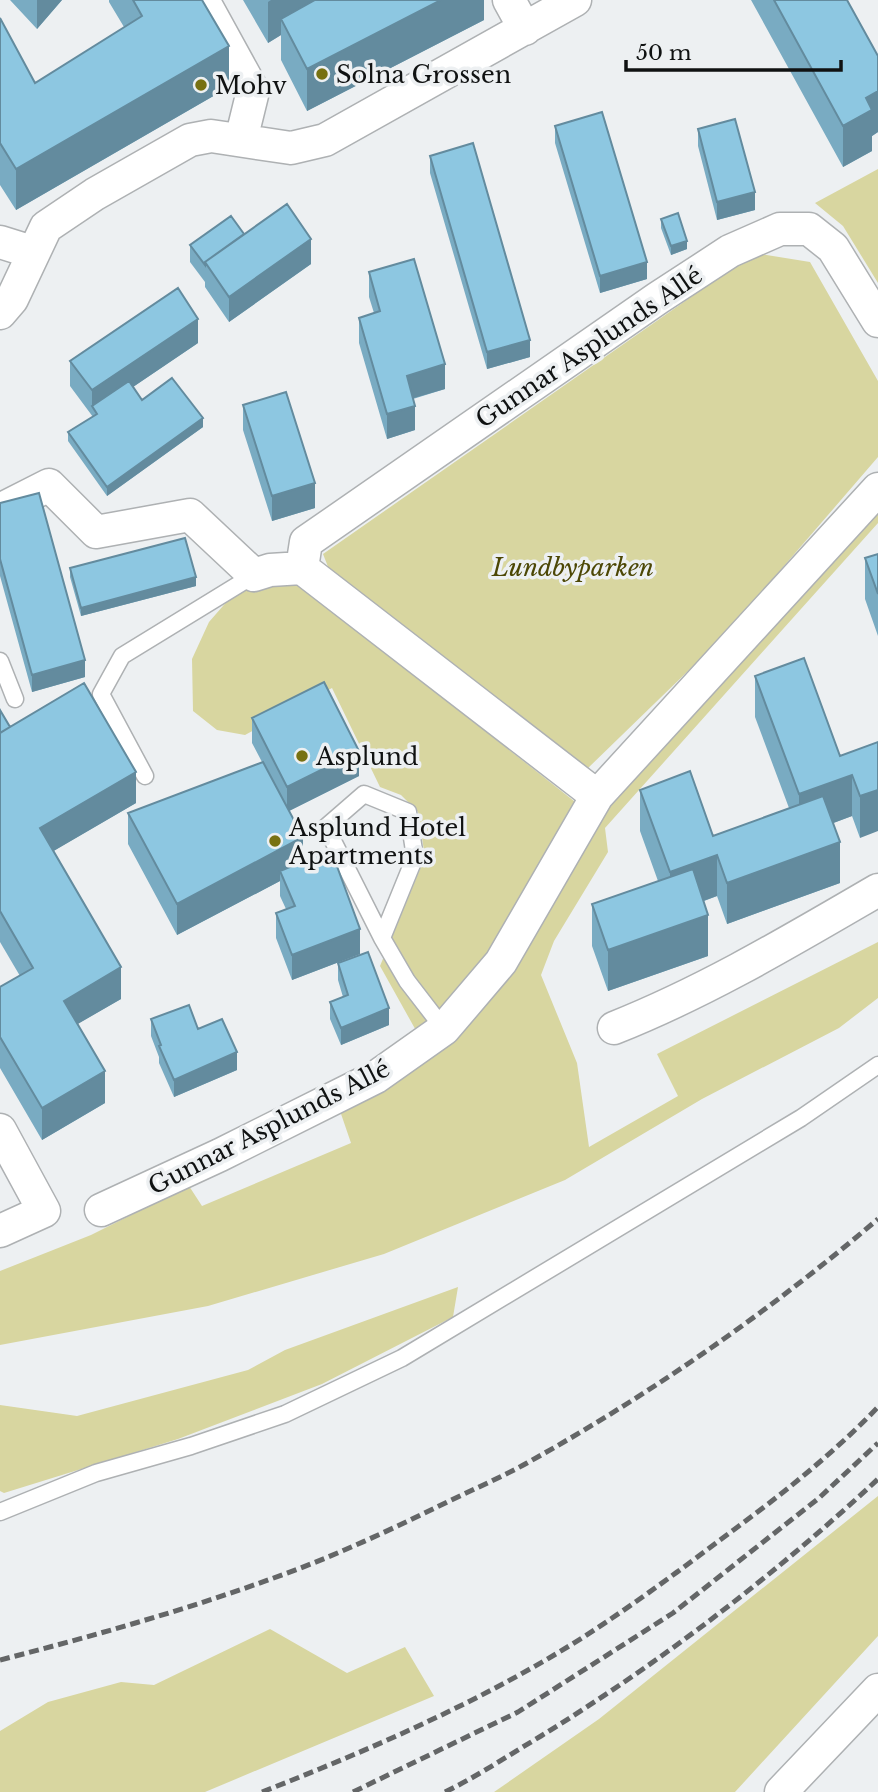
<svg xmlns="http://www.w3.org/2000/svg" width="878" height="1792" viewBox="0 0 878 1792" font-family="'Libre Baskerville',serif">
<rect width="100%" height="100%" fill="#edf0f2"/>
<path fill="#d8d6a0" d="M878,169V283L843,226L815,203Z
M754,253L810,262L878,381V457L722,638L586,770L332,577L323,554Z
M878,508V523L605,828L608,852L554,941L541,975L577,1063L589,1147L678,1096L657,1054L878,942V998L839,1028L702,1099L565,1180L384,1254L208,1306L0,1345V1271L91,1235L189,1186L202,1206L351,1143L339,1108L428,1052L380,966L425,857L418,812L401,795L380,787L332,688L245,735L217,730L193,711L192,659L209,622L243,583L300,585L593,816Z
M458,1287L453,1317L322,1384L178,1439L4,1493L0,1491V1405L77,1416L248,1370L285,1350Z
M878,1496V1636L735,1792H494L599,1719Z
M270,1629L347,1673L405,1647L434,1696L205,1792H0V1731L48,1702L121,1682L154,1685Z"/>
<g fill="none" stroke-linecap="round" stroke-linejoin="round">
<defs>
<path id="lane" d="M0,661L15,699
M145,776L101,694L122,656L254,575
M382,938L415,857L408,812L364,794L326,827L382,938L407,981L444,1029
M0,1512L96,1473L191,1446L285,1414L402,1358L801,1118L878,1065"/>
<path id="street" d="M203,0L253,91L241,140
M509,0L525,29
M0,242L32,252
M0,313L12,299L46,227L95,194L190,140L211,136L291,148L325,140L575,0
M0,510L49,485L96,532L190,515L254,575L270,570L302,568L597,796L878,489
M302,568L306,542L658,298L730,251L780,229H809L833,248L878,321
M614,1028C707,991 792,940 878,890
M0,1130L44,1211L0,1231
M101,1210L220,1155L376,1077L444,1029L501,962L597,796
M781,1792L878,1690"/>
</defs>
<use href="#lane" stroke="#aeb1b3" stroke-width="19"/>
<use href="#street" stroke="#aeb1b3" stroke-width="35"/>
<use href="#lane" stroke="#fff" stroke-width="16"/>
<use href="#street" stroke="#fff" stroke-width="32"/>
<path stroke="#646667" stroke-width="5" stroke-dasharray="10 5" stroke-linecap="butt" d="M0,1660C101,1634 200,1606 298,1569C345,1551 392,1529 437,1507C467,1492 498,1479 527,1463C651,1394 770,1311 878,1219
M262,1792C372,1749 482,1701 582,1638C630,1607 675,1574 720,1540C776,1499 830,1457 878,1407
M353,1792L518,1712L673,1613L819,1498L878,1443
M445,1792C478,1776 509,1755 541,1736C661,1662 775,1575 878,1479"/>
</g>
<path fill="#79abc2" d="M10,0H62L37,29Z
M109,0H202L229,87L16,210L0,185V18L35,83L124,27L109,2Z
M243,0H484V20L307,111L281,60V35L268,43Z
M751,0H847L878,56V132L872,136V151L843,167Z
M555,126L647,279L600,293L555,143Z
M698,129L755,210L717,220L698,146Z
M430,156L530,357L487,369L430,173Z
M661,219L687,249L671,255L661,228Z
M244,234L311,264L229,322L205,287V282L190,262V245Z
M369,272L445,389L413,399L415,430L387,439L359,343V318L374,313L369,297Z
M198,343L133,387L142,400L203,427L107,496L68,441V432L93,417L70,386V361Z
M243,405L315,508L272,521L243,430Z
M0,503L85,677L32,692L0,576Z
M878,554V636L865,599V558Z
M70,568L196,586L81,616L70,577Z
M755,676L840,756L878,742L860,838L852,816L833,823L840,883L727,924L717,896L704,901L708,956L608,991L592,946V904L658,881L640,831V790L713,836L789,808L755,717Z
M0,710L10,727L136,803L53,851L121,999L77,1024L105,1103L42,1140L0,1068V987L20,976L0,942Z
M252,718L359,776L289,811L303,861L360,954L292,980L276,938V913L286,909L280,896V881L177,935L128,844V813L262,762L252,743Z
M338,963L389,1025L341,1045L330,1019V1002L343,997L338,980Z
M151,1019L198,1029L237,1070L174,1097L159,1063V1057L151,1036Z"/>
<path fill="#638b9e" d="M37,0H62L37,29Z
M271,0H313V6L281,19V35L268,43V2Z
M441,0H484V20L307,111V69Z
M229,46V87L16,210V169Z
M878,91V132L872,136V151L843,167V126L866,98Z
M755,192V210L717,220V202Z
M311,239V264L229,322V297Z
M687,241V249L671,255V246Z
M647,262V279L600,293V276Z
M198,319V343L96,412L92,406V415V390Z
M530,340V357L487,369V352Z
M445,364V389L407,400V376Z
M415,406V430L387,439V414Z
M203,418V427L107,496V487Z
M315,483V508L272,521V496Z
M196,577V586L81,616V608Z
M85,660V677L32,692V675Z
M359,751V776L287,812V787Z
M136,772V803L40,859V828Z
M852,775V816L799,836V794Z
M878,790V831L860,838V796Z
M303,837V868L280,871V881L177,935V904Z
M840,842V883L727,924V883Z
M717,855V896L670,913V872Z
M708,915V956L608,991V950Z
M360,929V954L292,980V955Z
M121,967V999L64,1032V1001Z
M389,1008V1025L341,1045V1028Z
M237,1052V1070L174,1097V1080Z
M105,1071V1103L42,1140V1108Z"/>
<path fill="#8dc7e1" stroke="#638b9e" stroke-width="2" d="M133,0H202L229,46L16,169L0,143V18L35,83L142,16Z
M315,0H441L307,69L281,19Z
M774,0H847L878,56V91L866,98L872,110L843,126Z
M602,112L647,262L600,276L555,126Z
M735,119L755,192L717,202L698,129Z
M473,143L530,340L487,352L430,156Z
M287,204L311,239L229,297L205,262Z
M678,213L687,241L671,246L661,219Z
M231,216L244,234L205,262V265L190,245Z
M414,259L445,364L407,376L415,406L387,414L359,318L380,311L369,272Z
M178,288L198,319L92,390L70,361Z
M172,378L203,418L107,487L68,432L97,414L92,406L129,381L142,400Z
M286,392L315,483L272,496L243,405Z
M39,493L85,660L32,675L0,559V503Z
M185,538L196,577L81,608L70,568Z
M878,554V594L865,558Z
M804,658L840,756L878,742V790L860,796L852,775L799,794L755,676Z
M324,682L359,751L287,787L252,718Z
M84,683L136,772L40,828L121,967L64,1001L105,1071L42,1108L0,1037V987L33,968L0,911V733Z
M0,710L10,727L0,733Z
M263,762L303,837L177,904L128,813Z
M690,771L713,836L823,796L840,842L727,883L717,855L670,872L640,790Z
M331,850L360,929L292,955L276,913L295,906L280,871Z
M693,869L708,915L608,950L592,904Z
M368,952L389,1008L341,1028L330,1002L348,995L338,963Z
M189,1005L198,1029L222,1019L237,1052L174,1080L159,1046L161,1045L151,1019Z"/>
<g fill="#777112" stroke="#edf0f2" stroke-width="2.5">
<circle cx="322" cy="74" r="7"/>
<circle cx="201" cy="85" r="7"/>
<circle cx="302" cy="756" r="7"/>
<circle cx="275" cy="841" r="7"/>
</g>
<g text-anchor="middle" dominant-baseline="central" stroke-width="7" stroke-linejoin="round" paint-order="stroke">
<g font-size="24" fill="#101212" stroke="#edf0f2" text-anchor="start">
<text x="336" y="74">Solna Grossen</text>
<text x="215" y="85">Mohv</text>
<text x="316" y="756">Asplund</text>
<text x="289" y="827">Asplund Hotel<tspan x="289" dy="28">Apartments</tspan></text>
</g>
<g font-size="24" fill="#101212" stroke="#edf0f2">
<text transform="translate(589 347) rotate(-34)">Gunnar Asplunds Allé</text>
<text transform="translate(269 1127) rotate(-27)">Gunnar Asplunds Allé</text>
</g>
<g font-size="24" font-style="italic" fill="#4c4705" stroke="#edf0f2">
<text x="573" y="567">Lundbyparken</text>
</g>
</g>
<path d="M626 60v10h215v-10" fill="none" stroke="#101212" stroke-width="3.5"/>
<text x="636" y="60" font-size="21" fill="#101212" stroke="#edf0f2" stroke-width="5" paint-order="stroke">50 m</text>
</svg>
